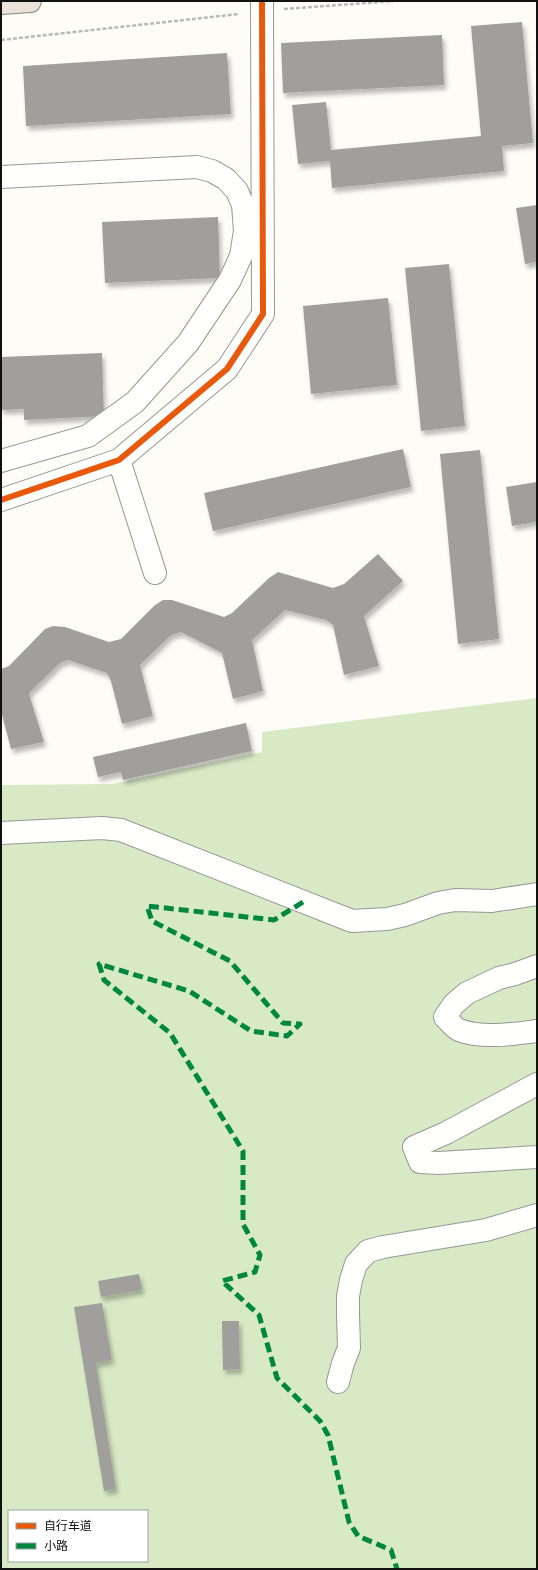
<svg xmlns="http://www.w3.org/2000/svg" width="538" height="1570" viewBox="0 0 538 1570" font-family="Merriweather,'Noto Sans SC',serif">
<defs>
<filter id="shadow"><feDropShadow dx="2.5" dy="4.5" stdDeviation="2" flood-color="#0004"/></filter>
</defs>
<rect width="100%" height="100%" fill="#fdfcf7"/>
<path fill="#d8eac5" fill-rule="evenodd" d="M537,698V1569H1V785L112,784L262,752V732ZM9,1511H147V1561H9Z"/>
<path fill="#a19f9c" filter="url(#shadow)" d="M522,22L533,143L502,146L504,171L332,188L330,161L298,164L292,105L326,102L331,150L481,136L471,26Z
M442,35L444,85L283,93L281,43Z
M227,53L231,114L26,126L23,66Z
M537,205V262L525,264L516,208Z
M218,217L220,278L105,283L102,222Z
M449,264L465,426L421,431L405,268Z
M388,298L397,385L311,394L303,306Z
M102,353L104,416L24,420V409L1,410V357Z
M403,449L411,487L213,531L204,493Z
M480,450L499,639L458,644L440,454Z
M537,482V522L512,526L506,487Z
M378,554L403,581L364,616L379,666L344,675L333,625L326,620L285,610L252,640L263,691L233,699L222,653L181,632L171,635L140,665L153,716L122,724L111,681L107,673L68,660L60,663L32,690L29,694L44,742L11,749L1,711V669L9,666L45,629L53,626L65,627L109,642L121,639L155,605L163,600H172L224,617L232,613L269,578L278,572L333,588L344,584Z
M246,723L252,751L123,780L121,772L98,777L93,757Z
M139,1274L142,1290L101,1297L98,1281Z
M102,1303L112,1360L96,1363L116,1489L104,1491L74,1307Z
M222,1321H239L240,1369L223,1370Z"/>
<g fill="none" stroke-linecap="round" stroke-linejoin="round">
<defs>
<path id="minor" d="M1,177L197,167L212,171L226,179L237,191L243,205L245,231L241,256L230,280L188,343L135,402L88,436L1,461
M119,460L155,573
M1,500L119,460L227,369L263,314L262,1
M1,833L102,828L121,830L352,921L387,919L405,915L438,903L455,900L492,901L537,894
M537,966L515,974L499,978L467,993L454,1004L445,1017C449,1021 454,1028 459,1030C483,1039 513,1034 537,1031
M537,1084L446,1133L414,1147L420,1162L439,1163L537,1157
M338,1382L343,1363L349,1348L348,1314V1296L351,1280L356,1264L368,1251L383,1247L486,1230L537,1215"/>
<path id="highway" d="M1,3L30,1"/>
</defs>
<use href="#minor" stroke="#979795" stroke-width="24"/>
<use href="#highway" stroke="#858482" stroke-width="24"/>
<path stroke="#b9b9b8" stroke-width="2.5" stroke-dasharray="4 2" stroke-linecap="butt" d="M284,9L394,1
M1,40L239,14"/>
<use href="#minor" stroke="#fffffe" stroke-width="22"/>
<use href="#highway" stroke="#eae1d8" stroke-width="22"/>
<path stroke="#00873e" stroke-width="5" stroke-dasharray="10 5" stroke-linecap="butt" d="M303,902L274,920L147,906L152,921L230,961L283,1023L300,1024L287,1036L251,1031L189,991L99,964L104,980L170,1033L243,1151V1224L260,1255L255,1272L222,1281L259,1315L277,1378L320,1421L328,1435L349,1522L358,1536L391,1550L397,1569"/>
<defs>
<path id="cycleway" d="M1,500L119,460L227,369L263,314L262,1"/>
</defs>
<use href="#cycleway" stroke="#fff" stroke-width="8"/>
<use href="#cycleway" stroke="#e8590c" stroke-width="6"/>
</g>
<rect width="538" height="1570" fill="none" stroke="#111111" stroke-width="4"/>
<rect x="8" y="1510" width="140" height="52" fill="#ffffff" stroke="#a0a0a0"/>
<rect x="16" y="1523" width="20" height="6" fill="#e8590c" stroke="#a0a0a0"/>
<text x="44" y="1530" font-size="12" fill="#111111">自行车道</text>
<rect x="16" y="1543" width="20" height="6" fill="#00873e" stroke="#a0a0a0"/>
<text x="44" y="1550" font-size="12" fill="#111111">小路</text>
</svg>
